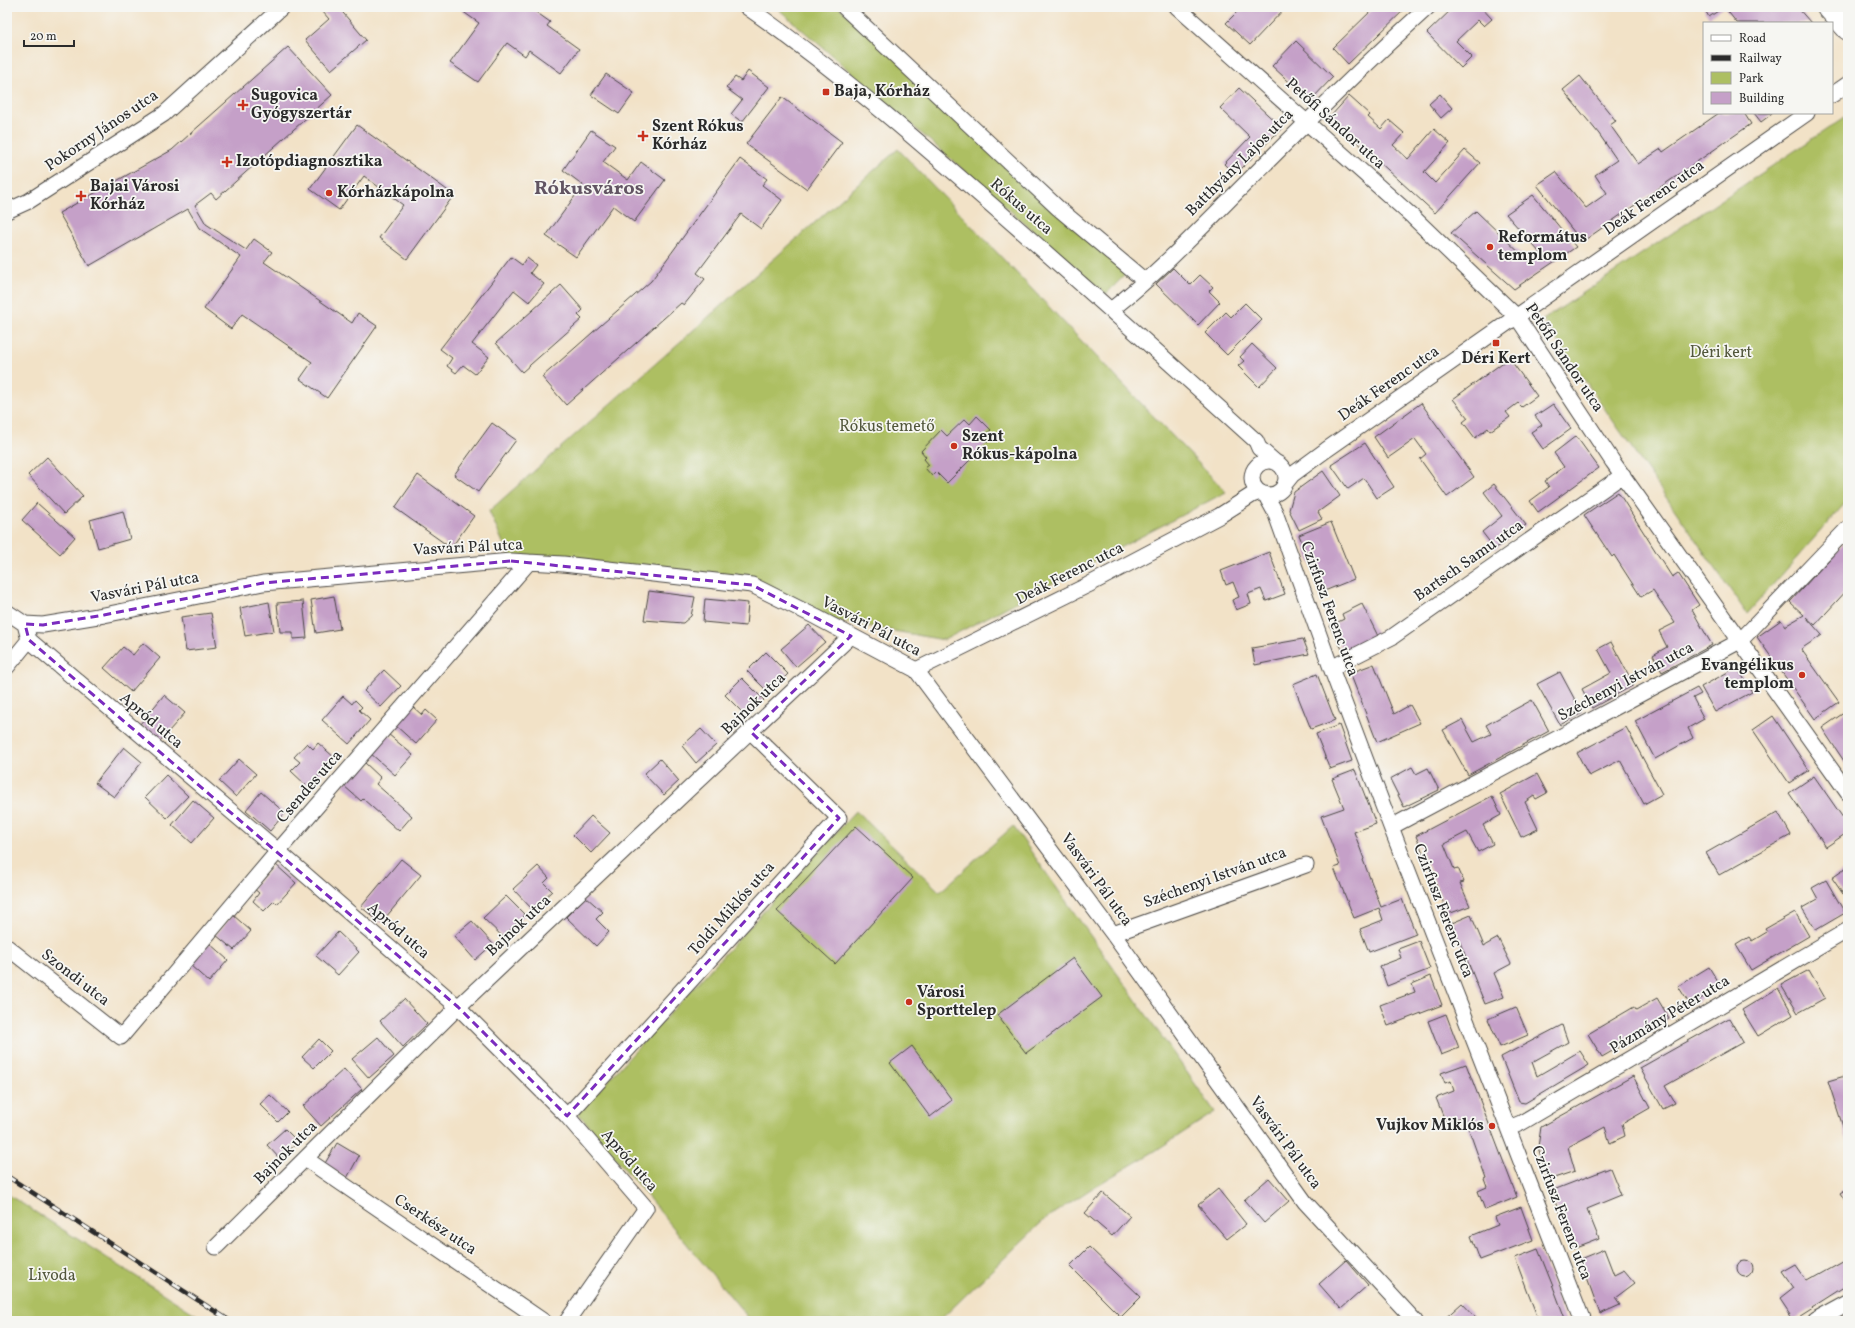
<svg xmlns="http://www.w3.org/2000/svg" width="1855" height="1328" viewBox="0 0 1855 1328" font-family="Vollkorn,serif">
<rect width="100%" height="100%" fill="#f6f6f2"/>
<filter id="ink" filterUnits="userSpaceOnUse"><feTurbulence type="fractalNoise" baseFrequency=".025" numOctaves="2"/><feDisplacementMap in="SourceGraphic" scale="8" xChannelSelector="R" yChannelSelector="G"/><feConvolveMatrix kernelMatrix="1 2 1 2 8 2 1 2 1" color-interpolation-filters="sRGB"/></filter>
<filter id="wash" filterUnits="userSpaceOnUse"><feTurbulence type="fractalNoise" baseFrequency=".012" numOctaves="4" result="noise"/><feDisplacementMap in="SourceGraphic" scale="16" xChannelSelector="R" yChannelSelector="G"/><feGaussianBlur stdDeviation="0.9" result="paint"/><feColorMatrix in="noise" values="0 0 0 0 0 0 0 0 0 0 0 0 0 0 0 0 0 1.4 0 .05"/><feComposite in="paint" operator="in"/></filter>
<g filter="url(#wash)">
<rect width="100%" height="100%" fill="#f2e2c7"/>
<path fill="#adbf62" stroke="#6c7546" d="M776,7H839L1129,271L1106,294Z
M1848,115V500L1747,614L1543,320Z
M898,149L1226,492L944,640L816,617L752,585L511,561L489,511Z
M856,811L940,892L1013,826L1215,1112L1155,1151L1094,1187L1045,1219L939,1321H751L578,1113Z
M7,1194L206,1321H7Z"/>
<g id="blocks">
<path fill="#c5a0c8" d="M326,7H338L366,40L331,70L305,40L329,19L322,11Z
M465,7H529L550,22L547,26L579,49L561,73L529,50L525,56L507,43L478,82L450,63L479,23L462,11Z
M1242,7H1246L1250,11L1255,7H1286L1250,45L1226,23Z
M1375,7H1407L1348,64L1333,48Z
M1454,7H1481L1492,19L1484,26L1478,20L1456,41L1472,57L1461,68L1427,33Z
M1703,7H1724L1709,17Z
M1727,7H1797L1811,23H1737L1725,8Z
M1296,41L1333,77L1310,101L1272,66Z
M288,47L332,95L216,199L211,193L195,205L206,224L246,250L254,239L272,252L264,262L352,323L358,313L377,326L327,398L300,379L312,362L242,314L231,329L204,309L241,257L199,228L188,209L89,266L59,213L172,150Z
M748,71L769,87L742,122L731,114L742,100L726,88L735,77L741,81Z
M606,74L634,93L619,114L591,95Z
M1580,76L1616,121L1610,125L1638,164L1661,149L1663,152L1719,113H1744L1751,124L1582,242L1537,185L1556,172L1586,208L1607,193L1595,175L1617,160L1599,134L1563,90Z
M1239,88L1282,128L1235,175L1224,164L1250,137L1220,108Z
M1440,94L1452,108L1441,118L1429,104Z
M1349,96L1370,115L1368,117L1381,129L1389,120L1404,133L1393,145L1408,159L1434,129L1450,143L1424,172L1435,183L1465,150L1480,163L1435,213L1330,117Z
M782,97L842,142L807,189L746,144Z
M1754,113H1773L1761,122Z
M357,125L454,195L407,259L379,238L403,205L364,176L339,210L310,189Z
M591,130L615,146L603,162L628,180L641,162L665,180L634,222L613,206L576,257L546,236L583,185L563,170Z
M740,159L767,179L762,185L782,200L761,229L741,214L697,273L705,279L684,305L681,303L566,405L542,377L651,281Z
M1533,195L1576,247L1514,289L1451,233L1476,211L1528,261L1540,253L1506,214Z
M511,257L522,265L527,258L536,265L530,273L544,284L529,302L514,290L472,344L489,357L475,374L463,365L456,373L447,366L452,358L440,349Z
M1173,268L1190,285L1200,275L1213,287L1209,291L1220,302L1198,325L1156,284Z
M561,285L583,310L578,315L582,319L522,372L496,343Z
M1245,303L1262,320L1227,355L1205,333L1226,312L1231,317Z
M1252,344L1277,368L1259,387L1238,366L1244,361L1240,357Z
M1509,358L1537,396L1522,407L1518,403L1506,412L1510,417L1490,431L1488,428L1475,438L1463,422L1468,418L1453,399Z
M1421,403L1474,477L1447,497L1420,459L1426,454L1415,439L1388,458L1374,437Z
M1553,404L1571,429L1543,449L1531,432L1542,425L1535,416Z
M977,416L991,430L983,437L988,442L947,483L936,472L932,476L925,468L929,465L924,459L926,457L921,451L941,430L947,436L965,419L970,424Z
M492,423L516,440L478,492L454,475Z
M1576,436L1599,468L1538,512L1530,501L1549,487L1545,481L1564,467L1554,453Z
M1365,443L1394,487L1377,498L1364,478L1348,489L1331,465Z
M47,457L83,496L64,514L28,475Z
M1323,471L1340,496L1318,512L1322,519L1299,530L1289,510L1294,492Z
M418,475L474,516L451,548L395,508Z
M1494,484L1526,525L1495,549L1482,532L1502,516L1484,492Z
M1618,492L1672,577L1678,573L1699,605L1692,610L1712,645L1662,672L1653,655L1667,647L1659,631L1675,623L1653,590L1641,597L1614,555L1612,557L1584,515Z
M37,503L75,537L60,554L22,520Z
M123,511L130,539L98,548L90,520Z
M1331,522L1354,579L1322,592L1299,535Z
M1848,539V589L1815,625L1806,617L1822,635L1801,649L1839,702L1815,719L1757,637L1781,620L1785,626L1804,615L1790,602Z
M1269,552L1285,594L1266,601L1261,589L1248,594L1251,604L1236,610L1232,600L1239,597L1233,582L1226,585L1221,571Z
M649,591L695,597L691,616L683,623L644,620Z
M334,596L340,629L316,633L311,600Z
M705,599L748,603L746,626L703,622Z
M303,601L307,638L293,639V632H280L277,603Z
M269,602L274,631L245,636L240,608Z
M1362,604L1378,636L1344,653L1330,626L1344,619L1342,614Z
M211,613L217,647L186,651L181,617Z
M809,625L825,642L796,667L781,649Z
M1303,639L1309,654L1255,665L1252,648Z
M1611,642L1634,685L1592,708L1582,689L1611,673L1598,649Z
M143,643L160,658L131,692L104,668L123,647L133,655Z
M766,652L788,674L769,693L747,671Z
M1374,664L1394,714L1410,705L1420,723L1377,742L1350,673Z
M1737,667L1752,692L1715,712L1701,687Z
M384,670L401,686L381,707L364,691Z
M1560,672L1582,713L1560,725L1537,684Z
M1317,674L1335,720L1311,729L1293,684Z
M742,678L764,700L747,717L725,695Z
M1697,688L1701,694L1693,698L1704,719L1688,728L1693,738L1655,759L1635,721Z
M164,695L185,713L160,741L140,724Z
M343,696L352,704L355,700L362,707L359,710L370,720L349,744L322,720Z
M1532,700L1549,731L1468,775L1443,730L1462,720L1474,742L1491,734L1486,725Z
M412,706L422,715L426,710L437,720L416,744L395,725Z
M1848,710V767L1822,728Z
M1773,716L1809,770L1789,783L1753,730Z
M1339,725L1352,761L1330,769L1316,734Z
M1626,727L1662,794L1644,804L1620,760L1589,776L1577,753Z
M701,729L716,745L696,763L682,746Z
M388,734L413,755L395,775L370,753Z
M307,743L313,749L318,743L335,758L308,787L291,771L300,762L294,757Z
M124,747L142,762L114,797L95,783Z
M239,759L256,774L236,797L219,781Z
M660,759L679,781L664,795L644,774Z
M364,762L381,778L376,784L412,816L399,831L363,799L361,801L343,785Z
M1412,767L1416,774L1428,768L1439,790L1404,807L1390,779Z
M1355,770L1376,824L1354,832L1364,859L1363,860L1381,907L1402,899L1416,934L1369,952L1360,929L1383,920L1379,908L1354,918L1334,868L1340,866L1321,816L1344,808L1332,779Z
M1537,774L1547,793L1536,799L1534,796L1525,802L1538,829L1521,837L1500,794Z
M166,775L188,796L167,818L145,797Z
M1814,776L1848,825V832L1826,847L1789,793Z
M261,792L285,813L270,831L246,810Z
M1492,796L1501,815L1483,825L1493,844L1478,852L1467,832L1444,844L1454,869L1458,868L1464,882L1460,883L1470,906L1448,914L1416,836Z
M193,800L214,818L192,843L172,825Z
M1778,812L1791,835L1719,875L1706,853Z
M591,816L610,833L591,853L573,835Z
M856,826L913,878L835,964L777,911Z
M401,859L421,875L381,923L361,907Z
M275,864L296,883L277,904L274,901L264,911L253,901L259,893L253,888Z
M538,866L549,878L544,883L552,891L532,909L513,889Z
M1848,867V891L1843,894L1832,878Z
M1826,880L1845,913L1816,930L1802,908L1818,899L1812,888Z
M506,896L525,915L503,937L483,918Z
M586,897L603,912L596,919L609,932L596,946L566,917Z
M1795,912L1809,936L1751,970L1736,945L1749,937L1752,941L1767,932L1765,929Z
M233,915L251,931L234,950L216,935Z
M1471,915L1484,946L1498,938L1511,964L1494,973L1504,997L1485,1004L1452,923Z
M472,921L493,944L475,960L454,936Z
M338,932L359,952L338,975L316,956Z
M1419,941L1430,969L1387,986L1380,966L1401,958L1398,949Z
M209,943L228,960L209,982L190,965Z
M1073,958L1102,997L1026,1053L997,1015Z
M1709,967L1721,987L1690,1005L1678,986Z
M1809,970L1825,998L1798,1013L1781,985Z
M1431,976L1442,1005L1388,1026L1380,1005L1415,992L1412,984Z
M1778,988L1793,1015L1758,1036L1742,1010Z
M1657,998L1669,1018L1602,1057L1588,1034L1634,1007L1636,1010Z
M404,999L427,1024L403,1047L380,1021Z
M1516,1007L1528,1035L1500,1047L1488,1019Z
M1446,1014L1459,1048L1441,1055L1428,1021Z
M1729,1018L1743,1042L1665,1086L1675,1103L1663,1109L1640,1068Z
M1562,1025L1568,1042L1532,1062L1537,1076L1580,1051L1589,1065L1525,1103L1519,1102L1501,1057Z
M378,1037L394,1056L369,1078L352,1059Z
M319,1039L331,1051L314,1068L302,1057Z
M912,1046L952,1100L930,1117L890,1063Z
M1466,1064L1517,1197L1485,1210L1478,1191L1487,1187L1484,1179L1486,1178L1464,1116L1446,1123L1436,1098L1454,1091L1451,1081L1445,1083L1441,1073Z
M344,1069L362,1089L321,1126L303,1106Z
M1848,1075V1142L1828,1081Z
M1633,1076L1650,1108L1622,1124L1625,1136L1610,1143L1605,1127L1568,1147L1575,1171L1548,1180L1538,1147L1541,1127Z
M270,1095L288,1112L278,1122L260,1104Z
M285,1129L298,1142L280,1159L267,1145Z
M337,1143L359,1156L347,1178L324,1165Z
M1610,1168L1621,1195L1587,1209L1599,1239L1573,1249L1551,1191Z
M1269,1178L1289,1201L1264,1223L1244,1200Z
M1848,1188V1205L1840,1193Z
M1218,1189L1246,1224L1227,1239L1198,1205Z
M1103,1193L1130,1216L1112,1236L1085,1213Z
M1521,1207L1533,1240L1480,1260L1471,1236L1498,1225L1495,1217Z
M1089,1247L1141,1297L1121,1317L1070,1266Z
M1538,1249L1552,1284L1566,1321H1539L1528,1293L1515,1258Z
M1604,1249L1614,1275L1624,1270L1635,1283L1615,1298L1620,1305L1600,1314L1580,1259Z
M1848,1258V1286L1793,1321L1779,1300L1793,1289L1781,1272L1795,1264L1807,1281Z
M1737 1268a8 8 0 1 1 16 0a8 8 0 1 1-16 0Z
M1346,1260L1368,1285L1341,1309L1319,1284Z
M1462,1303L1477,1319L1475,1321H1442Z"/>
</g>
</g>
<g filter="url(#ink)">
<use href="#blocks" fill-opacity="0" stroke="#494642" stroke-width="1"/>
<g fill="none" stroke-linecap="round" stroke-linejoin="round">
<defs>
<path id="street" d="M747,7C834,68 915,138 995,208C1083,285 1170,363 1256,441L1259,448L1275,462
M844,7L1058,208L1145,281
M1177,7L1413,217L1517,317L1613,462L1848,793
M1832,95L1848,84
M7,211L29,201L164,114L282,7
M1111,310C1159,272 1202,227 1245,184C1305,124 1365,64 1428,7
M1252 478a17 17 0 1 1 34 0a17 17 0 1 1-34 0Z
M1284,485L1292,475L1326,450L1807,113
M1265,494L1275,512L1331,668L1391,827L1583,1321
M7,612L25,624L29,640L278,851L458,1007L567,1116L646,1208L567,1321
M25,624L43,625L104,615L263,583L511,561L563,564L752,585L816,617L916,670L1113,934L1305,1202L1415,1321
M7,667L29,640
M1331,668L1392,637L1623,475
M916,670L1088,585L1219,516L1252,495L1260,492
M1391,827L1740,641L1848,528
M1113,934L1306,865
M7,947L121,1037L278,851L529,562
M567,1116L839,818L751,732
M1509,1128L1521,1123L1848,930
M306,1159L543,1321
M216,1247L458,1007L851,636
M1815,1321L1848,1303"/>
<path id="primary" d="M1828,7L1848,29"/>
</defs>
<use href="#street" stroke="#494642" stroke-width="17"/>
<use href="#primary" stroke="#494642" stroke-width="24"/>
<use href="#street" stroke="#fff" stroke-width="15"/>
<use href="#primary" stroke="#fff" stroke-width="22"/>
<defs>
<path id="rail" d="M7,1176L230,1321"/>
</defs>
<use href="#rail" stroke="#2b2b2b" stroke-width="4.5"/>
<use href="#rail" stroke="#f6f6f2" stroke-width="3" stroke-dasharray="9" stroke-linecap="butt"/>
</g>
</g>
<path fill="none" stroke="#7b2cbf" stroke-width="3" stroke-dasharray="8 5" stroke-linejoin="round" d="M511,561L752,585L851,636L751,732L839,818L567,1116L458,1007L29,640L25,624L43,625L104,615L263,583Z"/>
<g fill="#c8321e" stroke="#f6f6f2" stroke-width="1.5">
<rect x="822" y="88" width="8" height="8" rx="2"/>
<path d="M241 99h4v4h4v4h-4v4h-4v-4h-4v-4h4z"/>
<path d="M641 130h4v4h4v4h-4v4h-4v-4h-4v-4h4z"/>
<path d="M225 156h4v4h4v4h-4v4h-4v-4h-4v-4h4z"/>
<circle cx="329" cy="193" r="4"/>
<path d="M79 190h4v4h4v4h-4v4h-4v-4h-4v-4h4z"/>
<circle cx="1490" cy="247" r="4"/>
<rect x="1492" y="339" width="8" height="8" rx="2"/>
<circle cx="954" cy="446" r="4"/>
<circle cx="1802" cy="675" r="4"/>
<circle cx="909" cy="1002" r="4"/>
<circle cx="1492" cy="1126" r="4"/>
</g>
<g text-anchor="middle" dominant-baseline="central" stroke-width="3.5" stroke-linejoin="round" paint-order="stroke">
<g font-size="16" font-weight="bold" fill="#2b2b2b" stroke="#f6f6f2" text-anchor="start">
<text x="834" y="92">Baja, Kórház</text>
<text x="251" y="96">Sugovica<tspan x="251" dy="18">Gyógyszertár</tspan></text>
<text x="652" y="127">Szent Rókus<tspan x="652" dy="18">Kórház</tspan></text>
<text x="236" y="162">Izotópdiagnosztika</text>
<text x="90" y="187">Bajai Városi<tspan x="90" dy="18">Kórház</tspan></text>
<text x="337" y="193">Kórházkápolna</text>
<text x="1498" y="238">Református<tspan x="1498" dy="18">templom</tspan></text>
<text x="1496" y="359" text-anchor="middle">Déri Kert</text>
<text x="962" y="437">Szent<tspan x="962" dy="18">Rókus-kápolna</tspan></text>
<text x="1794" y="666" text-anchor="end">Evangélikus<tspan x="1794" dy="18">templom</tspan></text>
<text x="917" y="993">Városi<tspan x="917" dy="18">Sporttelep</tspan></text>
<text x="1484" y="1126" text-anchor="end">Vujkov Miklós</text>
</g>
<g font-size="16" fill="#2b2b2b" stroke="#f6f6f2">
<text transform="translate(1335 124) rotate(42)">Petőfi Sándor utca</text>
<text transform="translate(102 131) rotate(-34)">Pokorny János utca</text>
<text transform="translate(1240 163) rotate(-45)">Batthyány Lajos utca</text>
<text transform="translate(1654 198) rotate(-35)">Deák Ferenc utca</text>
<text transform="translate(1021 207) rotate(41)">Rókus utca</text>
<text transform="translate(1564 358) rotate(56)">Petőfi Sándor utca</text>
<text transform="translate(1389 384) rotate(-35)">Deák Ferenc utca</text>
<text transform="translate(468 548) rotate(-3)">Vasvári Pál utca</text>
<text transform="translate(1469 561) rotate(-35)">Bartsch Samu utca</text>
<text transform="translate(1070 574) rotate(-27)">Deák Ferenc utca</text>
<text transform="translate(145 588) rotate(-11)">Vasvári Pál utca</text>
<text transform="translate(1329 609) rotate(70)">Czirfusz Ferenc utca</text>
<text transform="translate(871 627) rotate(28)">Vasvári Pál utca</text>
<text transform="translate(1626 682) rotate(-28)">Széchenyi István utca</text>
<text transform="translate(754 704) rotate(-44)">Bajnok utca</text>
<text transform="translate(151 721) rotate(40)">Apród utca</text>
<text transform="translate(310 787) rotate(-49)">Csendes utca</text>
<text transform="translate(1215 878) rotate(-20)">Széchenyi István utca</text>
<text transform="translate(1096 880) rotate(54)">Vasvári Pál utca</text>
<text transform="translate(732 909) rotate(-48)">Toldi Miklós utca</text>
<text transform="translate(1443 911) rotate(69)">Czirfusz Ferenc utca</text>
<text transform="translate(519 926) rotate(-43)">Bajnok utca</text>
<text transform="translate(398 931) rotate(41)">Apród utca</text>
<text transform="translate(75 978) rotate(38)">Szondi utca</text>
<text transform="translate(1670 1015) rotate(-31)">Pázmány Péter utca</text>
<text transform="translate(1285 1143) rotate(54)">Vasvári Pál utca</text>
<text transform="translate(286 1153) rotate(-45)">Bajnok utca</text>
<text transform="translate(629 1161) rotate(49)">Apród utca</text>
<text transform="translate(1561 1213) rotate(69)">Czirfusz Ferenc utca</text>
<text transform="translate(435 1225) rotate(34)">Cserkész utca</text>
</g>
<g font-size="16" fill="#52573c" stroke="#f6f6f2">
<text x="1721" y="353">Déri kert</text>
<text x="887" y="427">Rókus temető</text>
<text x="52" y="1276">Livoda</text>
</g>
<g font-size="20" font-weight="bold" fill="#615462" stroke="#f6f6f2">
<text x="589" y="189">Rókusváros</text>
</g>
</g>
<rect width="1855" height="1328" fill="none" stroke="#f6f6f2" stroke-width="24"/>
<rect x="1703" y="22" width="130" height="92" fill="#f6f6f2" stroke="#a5a5a2"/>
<rect x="1711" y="35" width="20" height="6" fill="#ffffff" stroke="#a5a5a2"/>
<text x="1739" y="42" font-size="12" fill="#2b2b2b">Road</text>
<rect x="1711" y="55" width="20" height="6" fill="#2b2b2b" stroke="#a5a5a2"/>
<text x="1739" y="62" font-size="12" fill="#2b2b2b">Railway</text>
<rect x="1711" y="72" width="20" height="12" fill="#adbf62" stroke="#a5a5a2"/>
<text x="1739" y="82" font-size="12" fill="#2b2b2b">Park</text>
<rect x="1711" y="92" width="20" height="12" fill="#c5a0c8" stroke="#a5a5a2"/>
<text x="1739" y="102" font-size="12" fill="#2b2b2b">Building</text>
<path d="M24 40v6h50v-6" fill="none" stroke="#2b2b2b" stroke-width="2"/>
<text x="30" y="40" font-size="12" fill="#2b2b2b" stroke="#f6f6f2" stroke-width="3" paint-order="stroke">20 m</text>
</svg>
